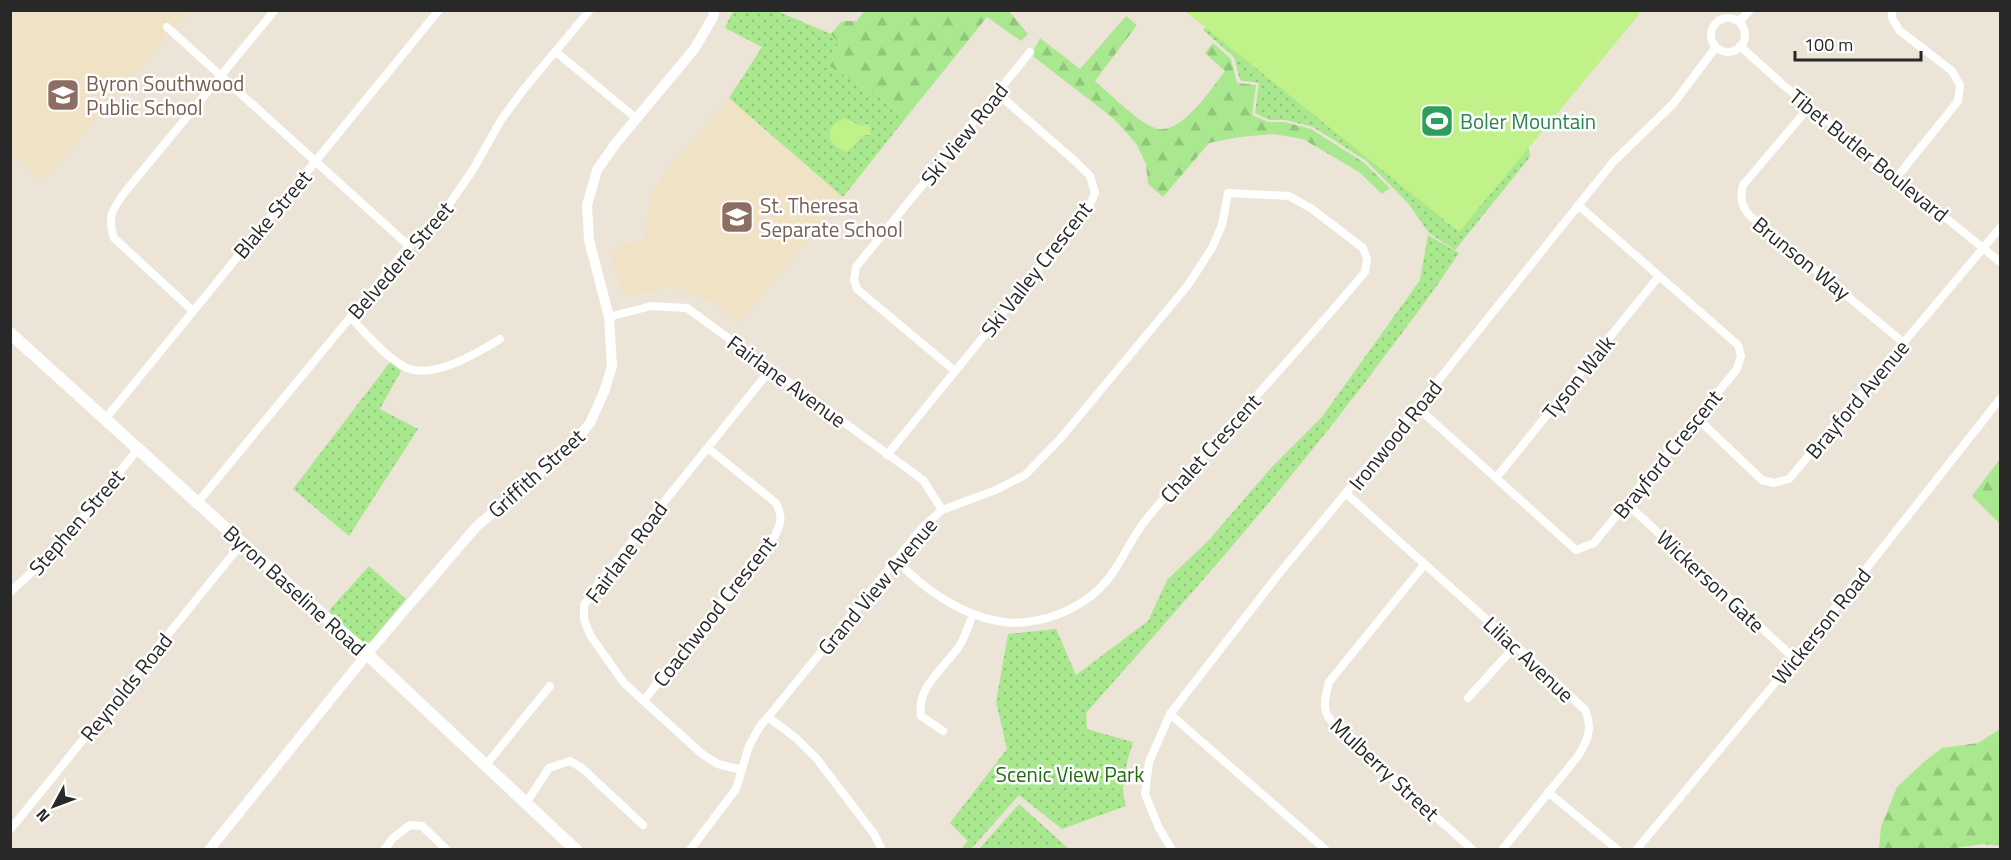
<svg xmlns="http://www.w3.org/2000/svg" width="2011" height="860" viewBox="0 0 2011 860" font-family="'Titillium Web',sans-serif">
<defs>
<pattern id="green-dots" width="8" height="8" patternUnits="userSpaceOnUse" patternTransform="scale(1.5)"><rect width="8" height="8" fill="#a9e88e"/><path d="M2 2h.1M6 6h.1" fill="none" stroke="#91c77a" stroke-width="1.8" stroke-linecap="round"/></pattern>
<pattern id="forest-firs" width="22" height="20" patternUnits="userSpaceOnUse" patternTransform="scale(1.5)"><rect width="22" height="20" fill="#a9e88e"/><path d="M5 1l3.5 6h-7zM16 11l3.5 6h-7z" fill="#91c77a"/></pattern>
</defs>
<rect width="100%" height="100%" fill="#ece4d7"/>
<path fill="#f0e3c5" d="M10,11H191L163,40L43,181L11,151Z
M729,98L843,197L739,323L714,303L674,287L626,296L608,252L645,238L650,195L659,180Z"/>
<path fill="url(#green-dots)" d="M733,11H777L831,34L839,43L826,64L908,115L843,197L729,98L762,47L725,28Z
M1222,11L1524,113L1530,157L1455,250L1429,233L1408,203L1365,160L1313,127L1286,120H1269L1255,113L1259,83L1240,80L1234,57L1203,30Z
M1428,235L1459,253C1436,288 1412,320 1387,353C1294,479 1190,595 1086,713L1087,729L1133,742C1127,762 1119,785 1126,806L1062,829L1019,795L971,849H961L968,841L950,823L1007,749L996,702L1008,634L1056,629L1076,675L1148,621L1167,580L1209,540L1270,469L1322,417L1420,280Z
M390,362L401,371L380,409L418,429L349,536L293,489Z
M369,566L406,599L370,642L365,644L361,642L329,613L331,608Z
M1019,804L1069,849H979Z"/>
<path fill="url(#forest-firs)" d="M864,11H1009L1028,34L1021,41L987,17L908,115L826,64L839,43L831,34L842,21H857Z
M1126,16L1137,25L1095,81C1109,93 1142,126 1158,129C1183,133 1211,89 1225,71L1205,53L1213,43L1231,59L1237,83L1256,85L1252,115L1268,122H1284L1311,129L1363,162L1390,188L1382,194L1359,172L1303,139L1273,134L1240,137L1209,143L1163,197L1148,184L1146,164L1137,145L1126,132L1113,118L1034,57L1033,52L1040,38L1080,69Z
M2000,459V524L1972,496Z
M2000,729V846L1983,844L1942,850L1879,849L1881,827L1897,787L1925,761L1942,748L1978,743Z"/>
<path fill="#c1f189" d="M1185,11H1642L1459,232Z
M845,118L861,126L869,124L871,135H864L847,152C825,145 823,127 845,118Z"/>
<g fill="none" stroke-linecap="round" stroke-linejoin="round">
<path stroke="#fff" stroke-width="8" d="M1892,10V18L1899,30L1952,71L1960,85L1958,101L1897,177
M1711 35a17 17 0 1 1 34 0a17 17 0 1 1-34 0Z
M1739,22L1750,10
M167,27L409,246
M1740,46L1782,84L2000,262
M556,52L637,119
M1810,106L1743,185C1740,197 1741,205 1749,215L1904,343
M192,310L114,238C107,216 112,210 125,192L275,10
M350,317C367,334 384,356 405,367C432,381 477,353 500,339
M609,317L651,306L687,308L923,480L942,510
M955,371L857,289L854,280L856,267L1030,52
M1417,407L1576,550L1594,543L1737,369L1741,356L1738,345L1578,205
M106,418L439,10
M1697,418L1762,480L1774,483L1789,479L2000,228
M887,455L1088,208L1095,193L1090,176L1076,162L997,93
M1496,478L1659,276
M1347,494C1426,567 1508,636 1585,710C1593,728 1588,740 1578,756L1502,850
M198,502L409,246L448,206L474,168L501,120L524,89L590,10
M1626,503L1795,659
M1424,565L1329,682C1321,712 1324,714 1344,735L1473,850
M10,592C59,550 98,499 138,449
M1468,698L1516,645
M644,700L775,536C781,523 783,517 776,503L708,448
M1170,714L1326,850
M768,717L796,738L817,759L874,834L882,850
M943,731L921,716C916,688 943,669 958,648C965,638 968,626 973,614
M485,766L550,686
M742,770L718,764L702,754L624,683L590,635L584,619V605L598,584L771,369
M1548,792L1618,850
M526,803L549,768L570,761L582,768L643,825
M10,830L242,543
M384,850L393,838L410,825L422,826L447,850
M690,850L736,789L749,746L760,726L768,717L922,528L942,510L996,490L1025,475L1060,439L1188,285L1212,248L1222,225L1228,193L1289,196L1312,209L1363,248L1367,259L1365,272C1313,334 1259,393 1205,453C1186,474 1166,495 1148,517C1121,550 1118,584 1074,607C1054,618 1027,625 1004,622C964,617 922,589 896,559
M1172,850L1159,828L1145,794L1149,762L1170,714L1278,575L1417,407L1613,162L1673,104L1716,47
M1636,850L1795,659L2000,399"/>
<path stroke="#fff" stroke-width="10" d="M209,850L367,654L476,527L574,443L590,423L604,392L612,366L609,317L589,240L587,205L597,170L616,143L695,48L713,17L715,10"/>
<path stroke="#fff" stroke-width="12" d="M10,333L242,543L367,654L576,850"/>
</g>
<defs>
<symbol id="school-square" viewBox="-11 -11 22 22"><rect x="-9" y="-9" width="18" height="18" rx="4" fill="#8d6e63" stroke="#fff"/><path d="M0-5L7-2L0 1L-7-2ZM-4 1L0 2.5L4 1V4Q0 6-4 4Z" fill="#fff"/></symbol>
<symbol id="stadium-square" viewBox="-11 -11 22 22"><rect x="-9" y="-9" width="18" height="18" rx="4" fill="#2e9e5b" stroke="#fff"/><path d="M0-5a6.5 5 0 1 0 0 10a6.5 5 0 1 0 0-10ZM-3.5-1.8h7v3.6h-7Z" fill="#fff"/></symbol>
</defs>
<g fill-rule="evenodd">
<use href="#school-square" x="44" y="76" width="38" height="38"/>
<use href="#stadium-square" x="1418" y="102" width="38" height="38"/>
<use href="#school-square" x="718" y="198" width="38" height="38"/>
</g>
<g text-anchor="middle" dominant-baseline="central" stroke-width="5" stroke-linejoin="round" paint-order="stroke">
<g font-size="21" fill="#785e54" stroke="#fff" text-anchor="start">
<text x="86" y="83">Byron Southwood<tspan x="86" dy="24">Public School</tspan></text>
<text x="760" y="205">St. Theresa<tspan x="760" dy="24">Separate School</tspan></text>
</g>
<g font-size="21" fill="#27864d" stroke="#fff" text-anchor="start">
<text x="1460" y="121">Boler Mountain</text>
</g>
<g font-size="21" fill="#282828" stroke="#fff">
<text transform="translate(964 134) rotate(-51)">Ski View Road</text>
<text transform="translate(1869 155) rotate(39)">Tibet Butler Boulevard</text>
<text transform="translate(272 214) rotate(-50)">Blake Street</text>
<text transform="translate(1802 258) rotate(39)">Brunson Way</text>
<text transform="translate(400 260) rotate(-49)">Belvedere Street</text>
<text transform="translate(1036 269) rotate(-52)">Ski Valley Crescent</text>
<text transform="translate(1578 377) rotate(-51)">Tyson Walk</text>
<text transform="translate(787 381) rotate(36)">Fairlane Avenue</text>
<text transform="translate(1857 399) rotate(-50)">Brayford Avenue</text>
<text transform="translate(1395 435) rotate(-51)">Ironwood Road</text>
<text transform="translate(1210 448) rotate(-48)">Chalet Crescent</text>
<text transform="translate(1667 454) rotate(-51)">Brayford Crescent</text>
<text transform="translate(536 473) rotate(-42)">Griffith Street</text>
<text transform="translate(76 522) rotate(-49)">Stephen Street</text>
<text transform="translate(626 552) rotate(-53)">Fairlane Road</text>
<text transform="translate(1711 581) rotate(43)">Wickerson Gate</text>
<text transform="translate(877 586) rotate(-50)">Grand View Avenue</text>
<text transform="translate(295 590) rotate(42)">Byron Baseline Road</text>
<text transform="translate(714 611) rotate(-52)">Coachwood Crescent</text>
<text transform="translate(1821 626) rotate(-51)">Wickerson Road</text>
<text transform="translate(1529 659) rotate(43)">Liliac Avenue</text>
<text transform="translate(126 687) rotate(-51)">Reynolds Road</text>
<text transform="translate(1385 769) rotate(43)">Mulberry Street</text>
</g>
<g font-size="21" fill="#226a13" stroke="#fff">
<text x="1070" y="774">Scenic View Park</text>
</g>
</g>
<rect width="2011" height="860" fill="none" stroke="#282828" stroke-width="24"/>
<g transform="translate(54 806) rotate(229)" stroke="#ffffff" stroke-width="4.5" paint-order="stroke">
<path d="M0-4.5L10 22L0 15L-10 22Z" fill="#282828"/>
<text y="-9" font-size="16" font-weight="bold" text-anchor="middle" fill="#282828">N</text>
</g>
<path d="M1795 51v9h126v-9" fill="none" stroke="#282828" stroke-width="3"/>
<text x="1804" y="51" font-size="18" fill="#282828" stroke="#ffffff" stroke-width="4.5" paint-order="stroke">100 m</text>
</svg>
